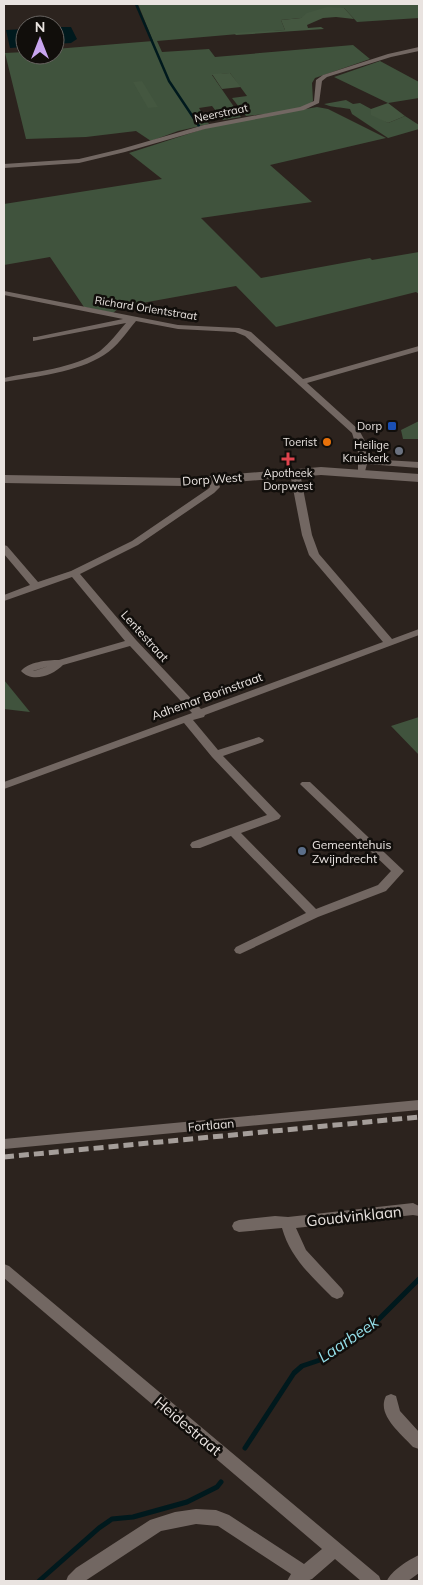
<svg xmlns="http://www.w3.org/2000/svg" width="423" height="1585" viewBox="0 0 423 1585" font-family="Mulish,sans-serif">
<rect width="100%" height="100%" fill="#2c231e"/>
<path fill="#40533d" d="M138,4H419V18L357,22L344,8L301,18L281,20L285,30L157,41L162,52L209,49L215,57L353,45L370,59L315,78L312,83L313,101C303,112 262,114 246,116L232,98L247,96L230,73L212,75L241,117L223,120L212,106L199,108L209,124L178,131L151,141L136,131L86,137L26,139L5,53L25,52V55H55V49L153,41Z
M380,61L419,82V98L388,103L334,77Z
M346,100L353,104L360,103L371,109V112L388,123L405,116L419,125V129L388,138L352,114L350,109C341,107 333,108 324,104Z
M317,107L328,109L386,138L270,165L312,202L201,218L261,278L370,258L372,260L419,252V294L416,292L276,327L236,286L120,307L113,313L84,307L50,257L4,265V204L162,179L129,153L219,124Z
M419,421V439H403L401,430Z
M4,680L30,712L4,709Z
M419,717V755L391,726Z"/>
<path fill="#445740" d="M327,7L344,8L354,19L336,17L323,18L307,25L308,28L321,27L324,29L236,35L234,33L285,30L281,20L301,18L307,13Z
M230,73L241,87L222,89L212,74Z
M142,81L158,107L148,108L133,82Z
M388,103L405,116L388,123L371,115V109Z"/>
<path fill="#00191d" d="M55,27H71L77,39L71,43L55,44Z
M25,29V47L10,48L6,30Z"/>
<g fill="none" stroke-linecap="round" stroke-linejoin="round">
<path stroke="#00191d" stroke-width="2.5" d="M136,4L169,81L199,126"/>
<path stroke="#00191d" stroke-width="5" d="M245,1448L294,1373L302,1366L323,1359L361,1329L378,1320L419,1279
M39,1581L99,1528L112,1519L133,1517L187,1502L217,1487L221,1482"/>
<path fill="#726762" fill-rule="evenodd" d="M419,47V51L391,57L327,77L322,81L319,103L304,110L205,129L125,152L79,163L4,168V164L79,159L121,149L204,125L300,107L314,101L316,80L323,75L388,54Z
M4,291L178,325L239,328L251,332L303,379L419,346V351L307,383L359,430L365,441L367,459L419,462V468L367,464L364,475H358V452L352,433L245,336L235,332L178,329L136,321C126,333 117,347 104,355C78,372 34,377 4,382V378C35,371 73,369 100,351C110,343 118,332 126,323L33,341V337H36L123,319L4,295Z
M295,470L300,473L312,535L319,554L392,639L419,629V635L205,715L204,717L193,720L218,750L259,737L264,740L263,742L223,756L281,816L279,819L241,833L316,909L378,885L391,871L302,786L300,784L302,782H310L404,871L386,891L318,917L240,954L236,953L234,950L236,947L306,913L231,836L200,848H192L190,845L192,842L267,815L212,757L184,723L4,789V782L192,713L130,646L63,665C52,676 32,683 21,671C28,662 47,660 59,660L125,641L72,577L4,601V595L30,585L4,554V545L7,546L38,582L71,571L132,541L208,489L210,487L208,480L210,478H216L220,487L214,493L138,545L80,574L136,640L201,709L383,642L309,555L302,535L290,473ZM49,666L34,671H33Z
M419,1100V1110L4,1149V1139Z
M413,1203L419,1206V1216L413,1215L296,1228L306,1250L342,1289L344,1293L342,1297L337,1299L332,1297C311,1276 290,1257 282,1228L239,1232L234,1230L232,1226L234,1222L239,1220L275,1216L288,1217Z
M4,1264L9,1266L379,1576L381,1581H361L335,1559L312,1579L307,1581H287L291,1574L218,1526L196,1524L161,1531L85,1581H66L68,1576L76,1568L150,1520L175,1512L196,1509L216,1510L229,1515L304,1564L322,1549L4,1278Z
M391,1394L396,1396L400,1411L419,1432V1449L413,1447C402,1434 376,1415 386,1396Z
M419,1555V1573L408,1581H387C391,1571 408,1560 419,1555Z"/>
<path fill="#726762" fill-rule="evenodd" d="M321,467L419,474V482L321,475L184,486L4,483V475L184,478Z"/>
<path stroke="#a59e9a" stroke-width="5" stroke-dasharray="10 5" stroke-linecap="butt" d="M4,1157L419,1117"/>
</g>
<rect fill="#1a4fb4" stroke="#110e0b" stroke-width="2" x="387" y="421" width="10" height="10" rx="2.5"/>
<circle fill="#e8710a" stroke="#110e0b" stroke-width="2" cx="327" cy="442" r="5"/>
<circle fill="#6b7280" stroke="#110e0b" stroke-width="2" cx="399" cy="451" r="5"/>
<path fill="#e0444e" stroke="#110e0b" stroke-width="2" d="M285.5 451.5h5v5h5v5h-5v5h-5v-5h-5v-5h5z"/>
<circle fill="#5c6f8a" stroke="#110e0b" stroke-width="2" cx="302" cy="851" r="5"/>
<g text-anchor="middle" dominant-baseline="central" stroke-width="5" stroke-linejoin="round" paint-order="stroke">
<g font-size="11" fill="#e9e3e0" stroke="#110e0b">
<text transform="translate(221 113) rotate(-12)">Neerstraat</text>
<text transform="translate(146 308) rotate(9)">Richard Orlentstraat</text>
</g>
<g font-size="11" fill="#e9e3e0" stroke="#110e0b" text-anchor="end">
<text x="382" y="426">Dorp</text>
<text x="317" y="442">Toerist</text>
<text x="389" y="445">Heilige<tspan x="389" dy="13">Kruiskerk</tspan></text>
<text x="288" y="473" text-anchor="middle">Apotheek<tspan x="288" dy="13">Dorpwest</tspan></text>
</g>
<g font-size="12" fill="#e9e3e0" stroke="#110e0b">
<text transform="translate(212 479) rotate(-4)">Dorp West</text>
<text transform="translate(145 636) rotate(48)">Lentestraat</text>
<text transform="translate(207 696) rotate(-20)">Adhemar Borinstraat</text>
<text transform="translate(211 1125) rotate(-5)">Fortlaan</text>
</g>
<g font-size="12" fill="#e9e3e0" stroke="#110e0b" text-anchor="start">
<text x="312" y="844">Gemeentehuis<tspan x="312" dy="14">Zwijndrecht</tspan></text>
</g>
<g font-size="15" fill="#e9e3e0" stroke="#110e0b">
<text transform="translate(354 1216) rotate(-6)">Goudvinklaan</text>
<text transform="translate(188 1426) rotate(40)">Heidestraat</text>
</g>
<g font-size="16" font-style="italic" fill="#93dde7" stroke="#110e0b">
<text transform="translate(348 1339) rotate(-34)">Laarbeek</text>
</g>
</g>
<rect width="423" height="1585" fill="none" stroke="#e9e3e0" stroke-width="10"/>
<g transform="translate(40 40)"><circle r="24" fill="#110e0b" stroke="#676360"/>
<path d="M0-4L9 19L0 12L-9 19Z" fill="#c8a5ef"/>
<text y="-8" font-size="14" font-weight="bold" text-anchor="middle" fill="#e9e3e0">N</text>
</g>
</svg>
